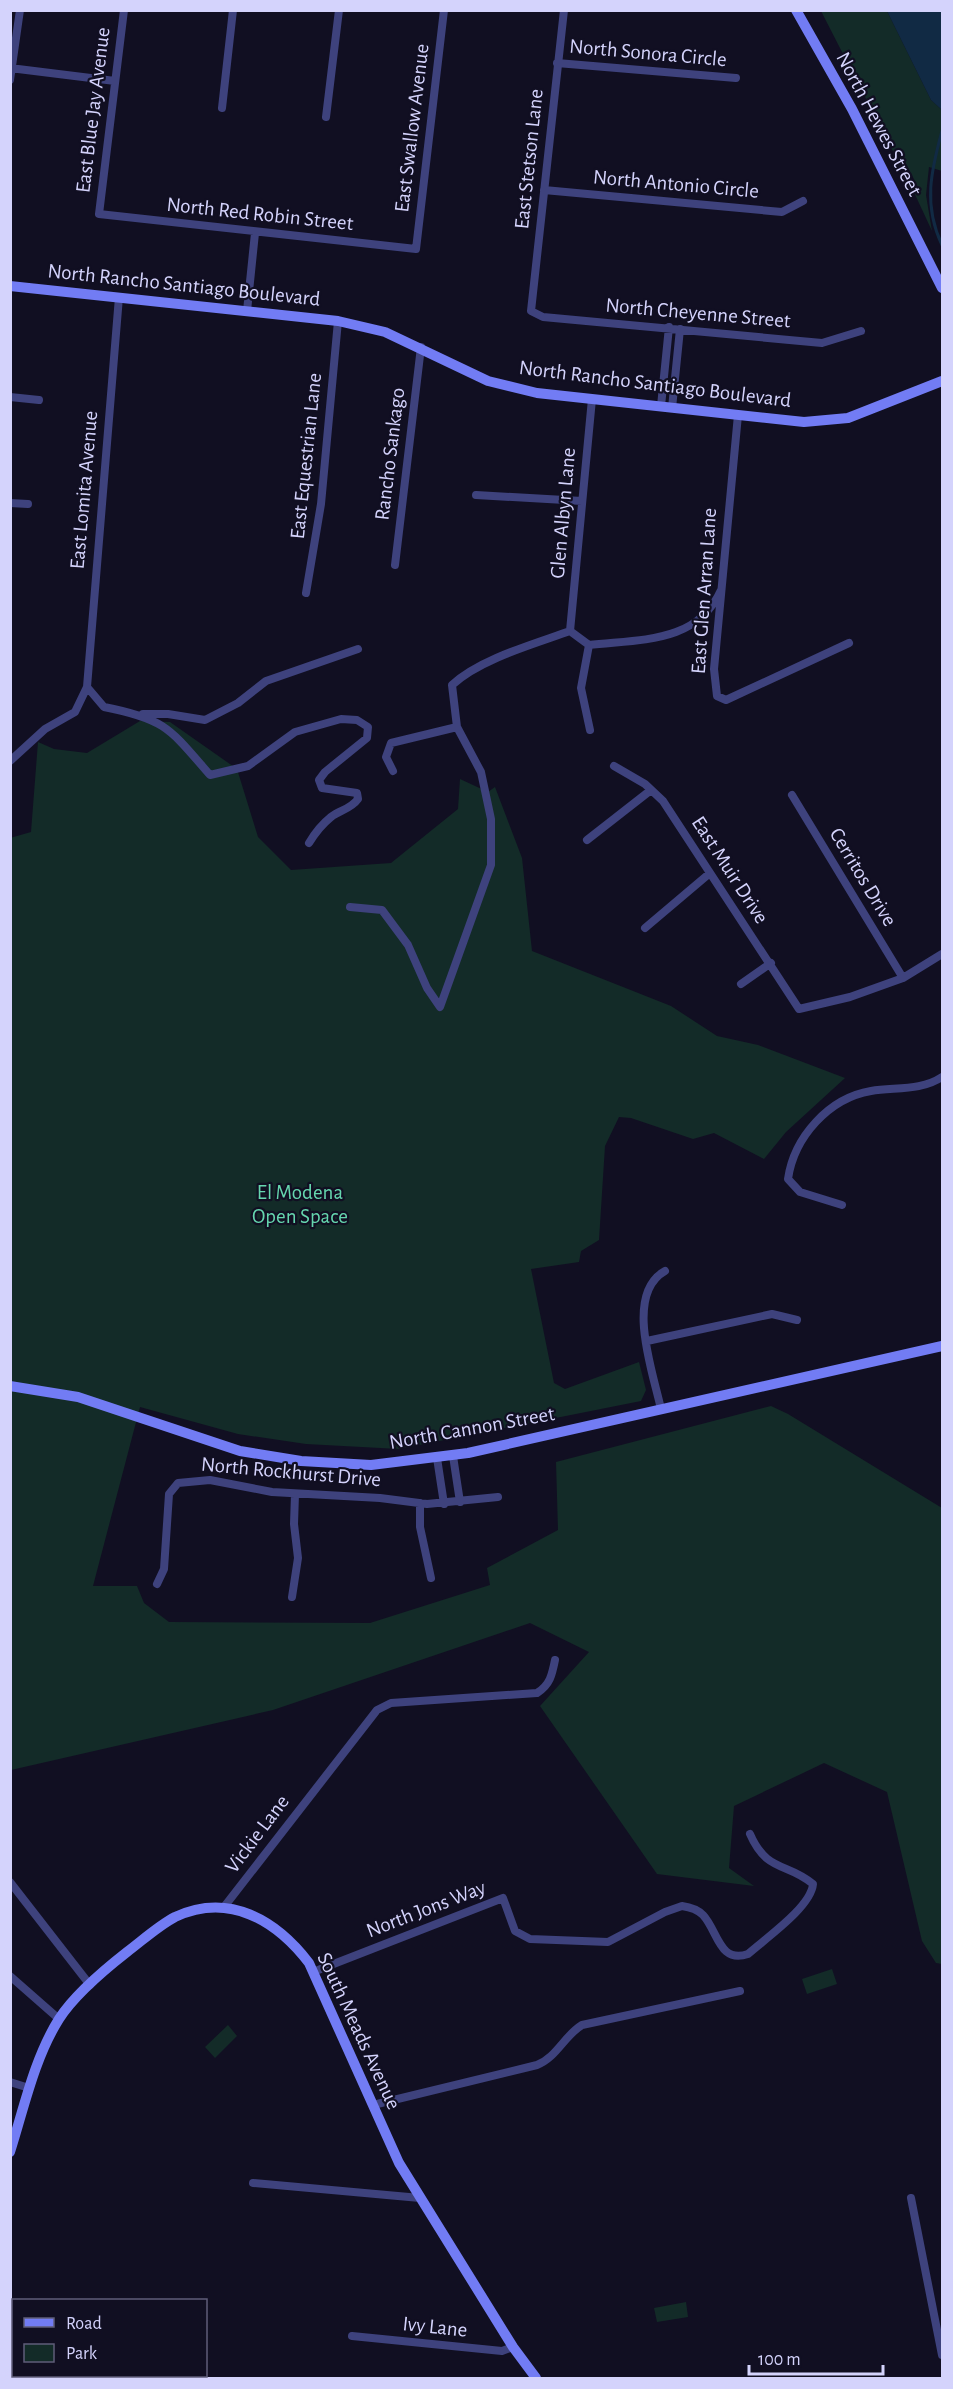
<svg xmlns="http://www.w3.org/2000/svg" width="953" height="2389" viewBox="0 0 953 2389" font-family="'Alegreya Sans',sans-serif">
<rect width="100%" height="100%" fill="#110f22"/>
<path fill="#132b28" d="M821,11H887L931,100L942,110V171L929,167L926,195L932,231L912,188L917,185L902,156L901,167Z
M140,721L170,722L237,769L258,837L291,870L391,863L458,809L460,779L488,792L495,787L522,858L532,951L671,1006L717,1036L758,1045L845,1078L786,1132L764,1159L714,1133L693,1139L631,1118L619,1117L605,1146L599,1240L581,1251L579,1262L531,1269L554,1383L565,1389L639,1362L646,1390L641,1401L399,1449L306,1444L238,1434L140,1407L93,1586H137L144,1603L169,1622L370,1623L490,1585L487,1568L558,1530L556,1462L771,1406L788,1414L942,1508V1964L936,1963L922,1941L887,1792L824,1763L734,1806L729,1868L754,1886L657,1874L540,1706L589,1652L530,1623L273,1710L11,1770L10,838L31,832L38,742L54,749L87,753Z
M832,1969L837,1984L807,1994L802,1979Z
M228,2025L237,2036L215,2058L205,2047Z
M686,2302L688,2317L657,2322L654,2308Z"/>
<path fill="#112a44" d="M887,11H942V110L931,100Z"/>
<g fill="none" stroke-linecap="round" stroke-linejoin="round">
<path stroke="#112a44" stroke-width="3" d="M942,131C931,171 923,205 942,245"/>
<path stroke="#3e427d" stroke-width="8" d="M124,10L99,214L416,249L444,10
M564,10L531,311L543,317L822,343L861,331
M557,63L736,78
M10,68L115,81
M10,80L20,10
M222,108L233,10
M326,117L339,10
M544,190L782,212L803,201
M247,311L255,233
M10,397L39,400
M661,406L669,327
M672,408L680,329
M738,415L714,669L717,696L726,700L849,643
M476,495L582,501
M10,503L28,504
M395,565L421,347
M306,593L321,504L338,321
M570,631L592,399
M570,631L589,645C640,639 697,644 721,590
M589,645L581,688L590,730
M87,687L104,707C166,719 170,729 210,775L248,766L295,732L341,719L357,720L368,727L367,738L325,772L319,780L322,788L357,793L358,799C351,809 340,810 331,817C321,825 315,833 309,843
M143,714H168L205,720L238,703L266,681L358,649
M10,761L45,729L75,712L87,687L119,297
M614,766L645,784L663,801L799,1009L850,997L903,978L942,954
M393,771L386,757L391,743L457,727
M792,795L903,978
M587,840L651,790
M350,907L382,910L408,945L427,988L440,1007L491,865V819L481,772L457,727L452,685C480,659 534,644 570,631
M645,928L710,873
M741,984L771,963
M842,1205L800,1192L788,1179C794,1137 829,1098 871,1091C895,1087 921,1091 942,1077
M647,1341L772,1314L797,1320
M661,1409C653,1372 624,1294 665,1271
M453,1456L460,1502
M437,1458L444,1504
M420,1503V1527L431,1578
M157,1584L164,1569L169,1494L178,1483L210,1480L272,1492L380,1498L427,1504L498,1497
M292,1597L298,1558L294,1524L295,1494
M10,1882L90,1985
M224,1907L377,1710L391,1703L537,1693C550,1685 552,1675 555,1660
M313,1972L503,1898L515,1931L530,1939L608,1942L665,1912L682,1906C689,1907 698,1910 703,1915C718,1931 719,1964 748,1954C766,1938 811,1907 813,1884C787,1862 767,1873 750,1834
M10,1976L59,2019
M10,2082L29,2088
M373,2105L537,2065C557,2057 564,2036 582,2025L740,1991
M253,2183L420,2198
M911,2198L942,2355
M352,2336L502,2351L513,2347
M10,2363L14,2364
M143,2376H167"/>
<path stroke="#727cf4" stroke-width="10" d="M796,10L852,109L942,288
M10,286L338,321L385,332L488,381L537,393L804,422L848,418L942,381
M10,1386L78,1397L240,1451L301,1461L371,1465L468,1453L942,1346
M10,2152C24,2108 34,2059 59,2019C75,1994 104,1970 127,1952C143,1940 158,1926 175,1917C229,1892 276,1920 309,1963L399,2163L513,2347L536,2378"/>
</g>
<g text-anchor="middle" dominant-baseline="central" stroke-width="4.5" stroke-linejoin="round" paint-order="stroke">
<g font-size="21" fill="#d4d3fc" stroke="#110f22">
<text transform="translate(648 53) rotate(5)">North Sonora Circle</text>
<text transform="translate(93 110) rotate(-83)">East Blue Jay Avenue</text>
<text transform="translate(879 124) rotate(62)">North Hewes Street</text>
<text transform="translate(412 128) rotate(-83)">East Swallow Avenue</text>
<text transform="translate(529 159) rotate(-84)">East Stetson Lane</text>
<text transform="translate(676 184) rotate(5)">North Antonio Circle</text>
<text transform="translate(260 214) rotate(6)">North Red Robin Street</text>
<text transform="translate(184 285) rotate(6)">North Rancho Santiago Boulevard</text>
<text transform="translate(698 313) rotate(5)">North Cheyenne Street</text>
<text transform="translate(655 384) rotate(7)">North Rancho Santiago Boulevard</text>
<text transform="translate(390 454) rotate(-83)">Rancho Sankago</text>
<text transform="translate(306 456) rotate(-84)">East Equestrian Lane</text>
<text transform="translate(84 490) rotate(-85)">East Lomita Avenue</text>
<text transform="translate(563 513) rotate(-85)">Glen Albyn Lane</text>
<text transform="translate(704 591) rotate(-86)">East Glen Arran Lane</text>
<text transform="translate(730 870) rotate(57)">East Muir Drive</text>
<text transform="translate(863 877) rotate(59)">Cerritos Drive</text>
<text transform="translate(472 1428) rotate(-10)">North Cannon Street</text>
<text transform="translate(291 1472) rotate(5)">North Rockhurst Drive</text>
<text transform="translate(257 1834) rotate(-53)">Vickie Lane</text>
<text transform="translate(426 1909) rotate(-21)">North Jons Way</text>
<text transform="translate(359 2031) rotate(65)">South Meads Avenue</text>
<text transform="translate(435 2327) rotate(6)">Ivy Lane</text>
</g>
<g font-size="21" fill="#65d6ae" stroke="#110f22">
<text x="300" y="1192">El Modena<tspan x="300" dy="24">Open Space</tspan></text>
</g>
</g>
<rect width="953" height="2389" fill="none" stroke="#d4d3fc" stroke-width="24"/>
<rect x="12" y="2299" width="195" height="78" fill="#110f22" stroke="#5f5d79" stroke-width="1.5"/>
<rect x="24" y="2318" width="30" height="9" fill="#727cf4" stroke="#5f5d79" stroke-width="1.5"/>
<text x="66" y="2329" font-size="18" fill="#d4d3fc">Road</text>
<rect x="24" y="2344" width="30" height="18" fill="#132b28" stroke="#5f5d79" stroke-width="1.5"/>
<text x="66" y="2359" font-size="18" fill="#d4d3fc">Park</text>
<path d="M749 2365v9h134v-9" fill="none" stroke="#d4d3fc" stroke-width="3"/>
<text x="758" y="2365" font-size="18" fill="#d4d3fc" stroke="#110f22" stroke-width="4.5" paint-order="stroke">100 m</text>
</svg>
